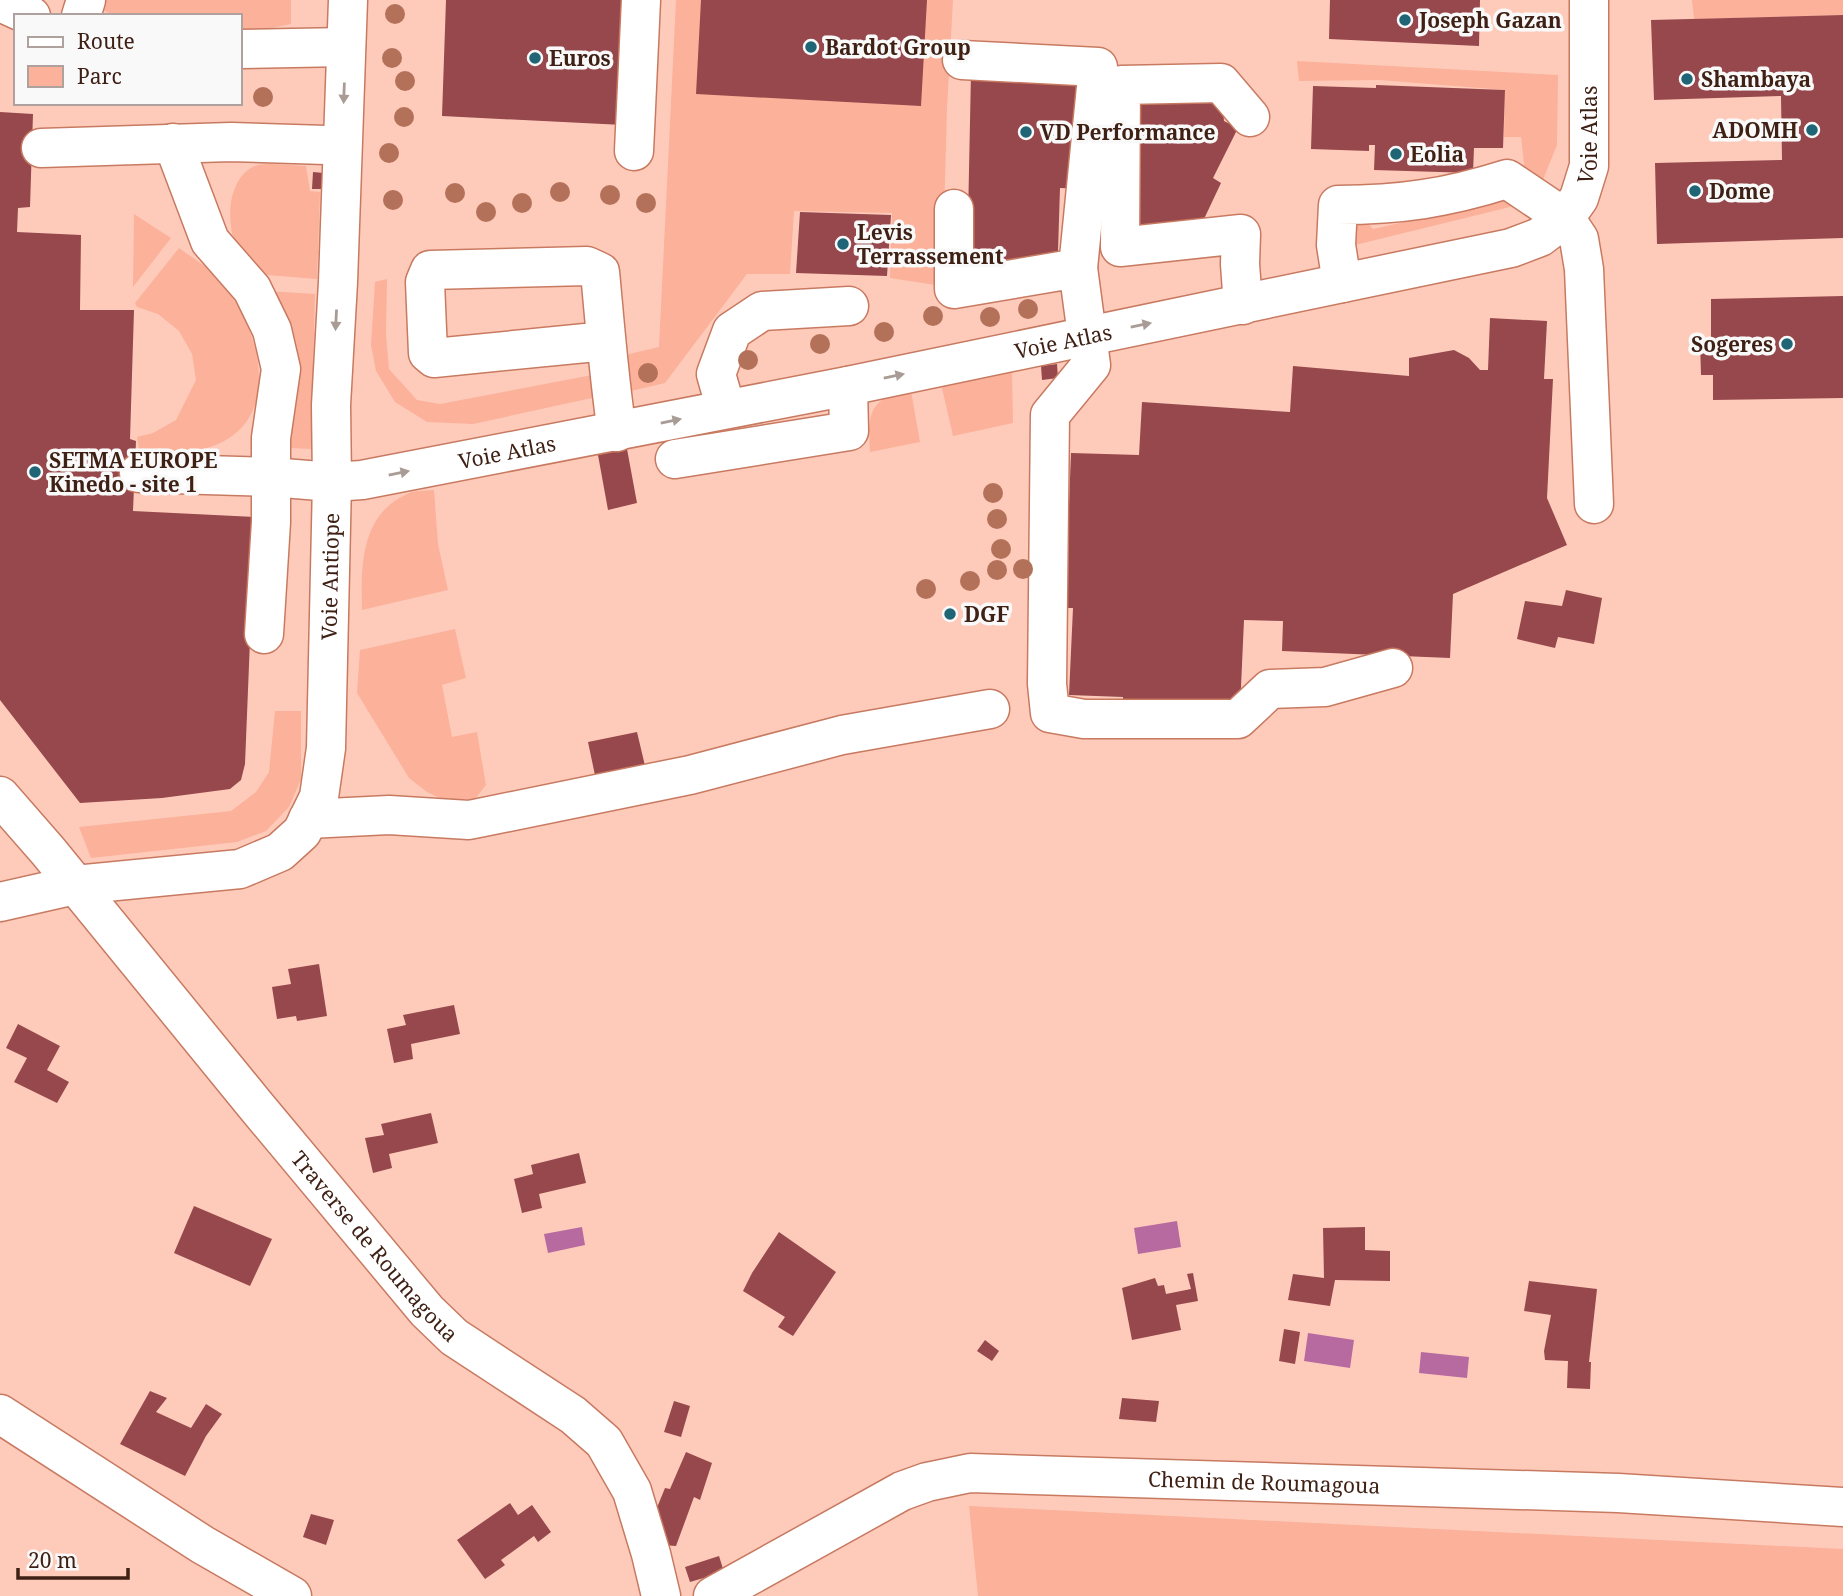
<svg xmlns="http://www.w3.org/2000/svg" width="1843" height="1596" viewBox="0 0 1843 1596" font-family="'Noto Serif',serif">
<rect width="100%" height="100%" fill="#fecbbb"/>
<path fill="#fbb19a" d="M99,0H291V24L263,30H240V16H116L100,9Z
M676,0H953L947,109L942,286L890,278L892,213L794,211L790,274H747L665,383L631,391C622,381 626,366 629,354L659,347Z
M1692,0H1843V15L1694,19Z
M1297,61L1558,75L1557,145L1540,187L1525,173L1521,137H1504L1505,90L1379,80L1299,81Z
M272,164L306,166L310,191L320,192L317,279L254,274C248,265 240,256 236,246C226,222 227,178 255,166C260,164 267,164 272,164Z
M1510,198L1514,206L1351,246L1349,229L1366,221L1373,229Z
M134,214L171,238L133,287Z
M179,248C191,257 207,266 217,277C262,326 288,427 204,449C187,454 157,449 139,449L137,437L153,433L176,420L196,380L192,354L179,331L158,314L137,307L135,303Z
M387,279L386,334L389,369L417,400L440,404L592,375L601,396L473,424L427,422L395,402L376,371L371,345L375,282Z
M267,291L315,294L311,449L290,448L291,440L283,433Z
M1012,369L1013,423L953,436L941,384Z
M911,391L920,442L870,452C868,414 868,397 911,391Z
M434,490L438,544L448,590L362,610C361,567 360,515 407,494C414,490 426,491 434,490Z
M455,629L466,678L442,685L452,737L477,732L486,785L475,799L444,800L427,792L409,778L357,693L360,650Z
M275,711H301V779L289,807L266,831L237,842L91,858L79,827L231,811L256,792L269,772Z
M969,1506L1843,1549V1596H978Z"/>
<path fill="#b66aa0" d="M1177,1221L1181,1247L1138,1254L1134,1228Z
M582,1227L585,1245L548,1253L544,1234Z
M1308,1333L1354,1340L1350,1368L1304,1361Z
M1421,1352L1469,1357L1467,1378L1419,1373Z"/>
<path fill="#96484c" d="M446,0H628L623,125L442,116Z
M701,0H927L921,106L696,94Z
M1330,0H1480L1479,46L1329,39Z
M1843,15V238L1657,244L1655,163L1782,160L1781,96L1654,100L1651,20Z
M971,73L1085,76L1081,189L1060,188L1058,251L967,268Z
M1376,85L1505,90L1503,148H1474L1473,173L1374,170L1375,145H1369V151L1311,149L1313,86L1376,88Z
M1222,98L1224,121L1238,128L1213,178L1221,183L1204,219L1134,227L1132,103Z
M0,112L33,114L30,207L18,208L17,232L81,235L80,310H134L130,439L136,441L133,511L255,517L245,764L241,780L230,789L162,798L80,803L0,700Z
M313,172L324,173L323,189H312Z
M800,212L891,215L887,276L796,273Z
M1843,296V398L1713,400V375H1701L1700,341H1711V299Z
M1490,318L1547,321L1544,379H1553L1547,498L1567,545L1453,594L1450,658L1282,651L1283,621L1244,620L1240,709L1123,704V697L1069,695L1073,608H1065L1071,453L1139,455L1142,402L1290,412L1293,366L1409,376V358L1454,350L1469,358L1480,370H1488Z
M1057,364L1058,378L1042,380L1041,366Z
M627,449L637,503L608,510L598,455Z
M1566,590L1602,598L1594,644L1558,637L1555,648L1517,639L1525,601L1562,606Z
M637,732L646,770L596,780L588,742Z
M319,964L327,1016L297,1021L296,1016L277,1019L272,987L291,984L288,969Z
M454,1005L460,1034L411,1044L413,1059L394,1063L387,1029L406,1025L403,1015Z
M18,1024L60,1046L47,1070L69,1082L57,1103L14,1082L27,1058L6,1048Z
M431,1113L438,1143L389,1154L392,1168L373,1173L365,1138L384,1135L381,1124Z
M579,1153L586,1183L539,1194L542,1208L522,1213L514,1179L533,1174L531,1165Z
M194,1206L272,1239L250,1286L174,1253Z
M1365,1227V1250L1390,1251V1281L1335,1280L1330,1306L1288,1300L1293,1274L1324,1278L1323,1228Z
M779,1232L836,1272L793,1336L778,1327L785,1317L743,1291L752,1273Z
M1193,1273L1198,1301L1176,1305L1181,1330L1132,1340L1122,1288L1155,1278L1158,1286L1164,1285L1166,1294L1191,1289L1187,1274Z
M1529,1281L1597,1289L1589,1362H1591L1590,1389L1567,1388L1568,1361L1545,1360L1544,1351L1551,1315L1524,1311Z
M1284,1329L1300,1332L1295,1364L1279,1361Z
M985,1340L999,1351L992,1361L977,1351Z
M150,1391L167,1398L156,1412L191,1428L206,1404L222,1414L206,1436L185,1476L120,1444Z
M1122,1398L1159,1401L1156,1422L1119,1419Z
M674,1401L690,1406L681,1437L664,1432Z
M686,1452L712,1463L700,1500L694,1497L676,1546L663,1545L654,1515L665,1488L670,1489Z
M510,1503L518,1515L532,1505L551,1532L538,1542L534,1536L501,1560L505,1565L485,1579L457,1540Z
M311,1514L334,1520L326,1545L303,1537Z
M719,1556L724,1572L690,1582L685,1567Z"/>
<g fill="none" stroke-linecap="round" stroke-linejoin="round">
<defs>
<g id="minor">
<path d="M0,2L31,16"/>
<path d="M81,16L86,0"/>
<path d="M240,49L346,47"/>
<path d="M962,60L1098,67L1078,268"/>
<path d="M173,143L210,241L252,289L272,330L281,369L271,438V522L264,634"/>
<path d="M41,148L231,142L326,145L342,143"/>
<path d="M634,151L641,0"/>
<path d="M954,209V289L1078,268L1091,365L1050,415L1047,684L1050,713L1084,719H1238L1270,689L1325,687L1393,668"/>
<path d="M1342,283L1336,245L1338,205C1400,205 1447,198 1507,179L1565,218L1579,239L1584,269L1594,504"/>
<path d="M1243,305L1240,264L1241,234L1120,247L1121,85L1221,83L1250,117"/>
<path d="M606,341L434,358L428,353L425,282L430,270L587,266L600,272C605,325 609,379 617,432"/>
<path d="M726,409L716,374L732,331L762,311L849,306"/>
<path d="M675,459L849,431L848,386"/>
<path id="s1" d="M139,473L271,477L332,482L362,480L848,386L1511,248L1540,237L1565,218L1579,198L1589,166V0"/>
<path id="s2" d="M0,796L48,851L256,1106L427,1311L454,1337L573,1415L604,1442L632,1491L651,1554L661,1596"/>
<path d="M308,819L389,815L469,820L690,775L842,735L990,709"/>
<path id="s3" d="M0,902L75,885L240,869L280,852L302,832L319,797L326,748L332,482L331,405L338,282L348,0"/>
<path d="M0,1414L203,1545L292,1596"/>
<path id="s4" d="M713,1596L902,1491L927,1482L970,1473L1618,1493L1843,1507"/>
</g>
</defs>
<use href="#minor" stroke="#c87a61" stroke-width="41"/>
<use href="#minor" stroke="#fff" stroke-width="38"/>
</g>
<g fill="#b47159">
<circle cx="395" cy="14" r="10"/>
<circle cx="392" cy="58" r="10"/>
<circle cx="405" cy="81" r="10"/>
<circle cx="263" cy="97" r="10"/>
<circle cx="404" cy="117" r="10"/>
<circle cx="389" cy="153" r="10"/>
<circle cx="560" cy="192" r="10"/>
<circle cx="455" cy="193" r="10"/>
<circle cx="610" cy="195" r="10"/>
<circle cx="393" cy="200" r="10"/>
<circle cx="522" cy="203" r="10"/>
<circle cx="646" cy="203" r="10"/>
<circle cx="486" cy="212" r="10"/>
<circle cx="1028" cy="309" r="10"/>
<circle cx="933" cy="316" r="10"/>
<circle cx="990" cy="317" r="10"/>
<circle cx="884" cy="332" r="10"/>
<circle cx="820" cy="344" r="10"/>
<circle cx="748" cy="360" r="10"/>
<circle cx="648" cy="373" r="10"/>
<circle cx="993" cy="493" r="10"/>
<circle cx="997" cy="519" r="10"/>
<circle cx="1001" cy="549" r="10"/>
<circle cx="1023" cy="569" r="10"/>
<circle cx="997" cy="570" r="10"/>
<circle cx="970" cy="581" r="10"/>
<circle cx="926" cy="589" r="10"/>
</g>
<defs><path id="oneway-solid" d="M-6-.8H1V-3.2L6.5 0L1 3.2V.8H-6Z" transform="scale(1.75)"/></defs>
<g fill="#a99b96">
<use href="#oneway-solid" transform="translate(344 93) rotate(92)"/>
<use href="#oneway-solid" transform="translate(336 320) rotate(93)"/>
<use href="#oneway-solid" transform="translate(1141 325) rotate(-11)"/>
<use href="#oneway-solid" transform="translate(894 376) rotate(-12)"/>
<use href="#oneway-solid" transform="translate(671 421) rotate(-12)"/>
<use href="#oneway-solid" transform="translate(399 473) rotate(-11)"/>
</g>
<g fill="#206576" stroke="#f9f9f9" stroke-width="2.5">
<circle cx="1405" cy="20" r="7"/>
<circle cx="811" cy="47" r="7"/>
<circle cx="535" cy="58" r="7"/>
<circle cx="1687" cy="79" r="7"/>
<circle cx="1812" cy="130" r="7"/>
<circle cx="1026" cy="132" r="7"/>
<circle cx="1396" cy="154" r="7"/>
<circle cx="1695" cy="191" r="7"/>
<circle cx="843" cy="244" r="7"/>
<circle cx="1787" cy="344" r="7"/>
<circle cx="35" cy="472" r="7"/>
<circle cx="950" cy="614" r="7"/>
</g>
<g text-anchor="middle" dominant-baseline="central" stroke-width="7" stroke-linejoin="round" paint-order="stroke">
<g font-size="21" font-weight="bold" fill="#3f2015" stroke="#f9f9f9" text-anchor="start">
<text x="1419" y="20">Joseph Gazan</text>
<text x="825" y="47">Bardot Group</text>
<text x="549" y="58">Euros</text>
<text x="1701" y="79">Shambaya</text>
<text x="1798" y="130" text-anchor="end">ADOMH</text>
<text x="1040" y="132">VD Performance</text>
<text x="1410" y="154">Eolia</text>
<text x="1709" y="191">Dome</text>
<text x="857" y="232">Levis<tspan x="857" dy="24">Terrassement</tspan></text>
<text x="1773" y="344" text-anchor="end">Sogeres</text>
<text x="49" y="460">SETMA EUROPE<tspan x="49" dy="24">Kinedo - site 1</tspan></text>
<text x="964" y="614">DGF</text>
</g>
<g font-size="21" fill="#3f2015" stroke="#f9f9f9">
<text stroke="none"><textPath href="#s1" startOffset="1547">Voie Atlas</textPath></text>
<text stroke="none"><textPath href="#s1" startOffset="938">Voie Atlas</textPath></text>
<text stroke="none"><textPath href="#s1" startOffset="371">Voie Atlas</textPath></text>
<text stroke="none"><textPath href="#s3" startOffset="576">Voie Antiope</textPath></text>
<text stroke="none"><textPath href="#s2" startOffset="586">Traverse de Roumagoua</textPath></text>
<text stroke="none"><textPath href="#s4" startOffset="581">Chemin de Roumagoua</textPath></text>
</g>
</g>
<rect x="14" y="14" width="228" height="91" fill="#f9f9f9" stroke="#afa29e" stroke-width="2"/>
<rect x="28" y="37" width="35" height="10" fill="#ffffff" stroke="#afa29e" stroke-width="2"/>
<text x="77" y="49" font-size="21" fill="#3f2015">Route</text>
<rect x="28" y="66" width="35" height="21" fill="#fbb19a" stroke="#afa29e" stroke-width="2"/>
<text x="77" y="84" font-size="21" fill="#3f2015">Parc</text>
<path d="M18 1568v10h110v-10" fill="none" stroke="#3f2015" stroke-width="3.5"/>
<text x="28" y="1568" font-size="21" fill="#3f2015" stroke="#f9f9f9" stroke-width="5" paint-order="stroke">20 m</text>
</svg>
